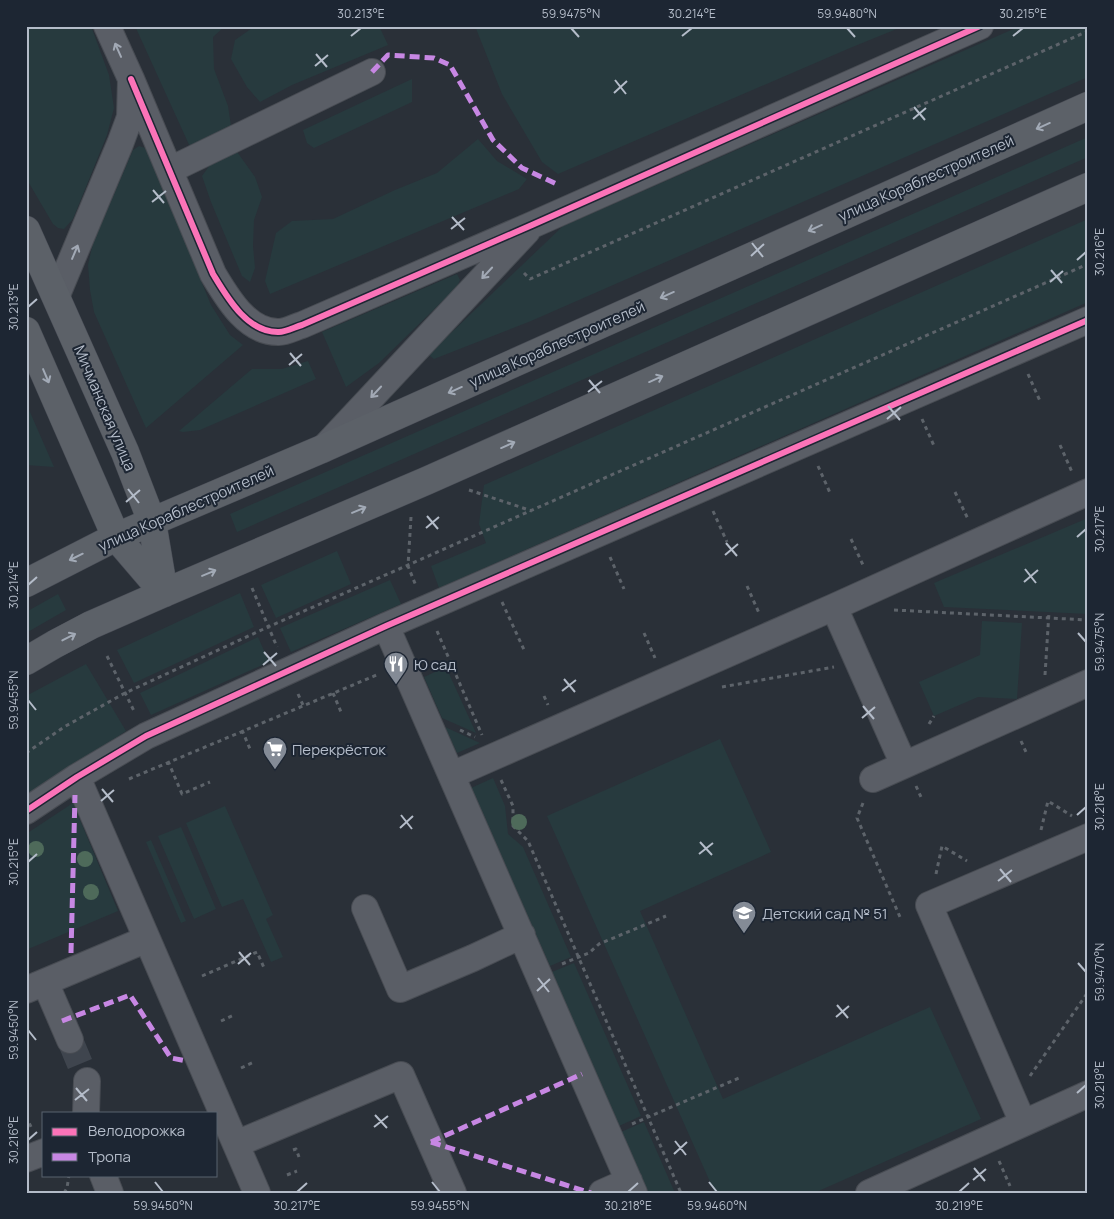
<svg xmlns="http://www.w3.org/2000/svg" width="1114" height="1219" viewBox="0 0 1114 1219" font-family="Manrope,sans-serif">
<rect width="100%" height="100%" fill="#2a3038"/>
<path fill="#273a3e" d="M26,26H91L109,75L114,108L107,135L73,219L64,229L58,228L53,224L26,178Z
M135,26H225L213,37L214,69L228,106L231,126L191,149Z
M255,26H379L388,45L292,85L260,102L247,87L231,59L235,40Z
M475,26H904L850,48L558,174L542,162L502,94Z
M1020,26H1088V77L531,321L434,359L430,356V353L563,226Z
M412,79V102L314,148L307,143L303,130Z
M1088,137V157L237,532L230,514Z
M478,139L497,161L527,179L519,189L270,294L265,281L276,233L292,221L333,219L395,190L437,173Z
M139,146L145,148L149,154L211,305L230,335L243,345L146,428L94,312L90,290L88,265L93,243L133,150Z
M235,149L255,177L262,197L254,220L253,246L255,268L250,282L242,276L211,202L202,176L215,158Z
M1088,219V302L439,588L431,566L486,543L479,524L484,485Z
M457,274L460,280L457,287L379,363L346,387L322,332Z
M308,361L316,379L200,430L183,432L179,431L252,369H282Z
M26,403L54,467L26,465Z
M1088,518V614L944,607L934,583Z
M337,551L351,584L276,618L261,585Z
M390,580L401,604L291,652L280,628Z
M240,593L254,627L134,683L117,650Z
M58,594L66,610L26,633V612Z
M982,621L1022,623L1017,699L978,697L934,716L919,682L980,655Z
M258,637L269,662L151,715L140,693Z
M86,664L126,731L26,797V696Z
M446,667L476,733L442,718L424,677Z
M445,727L480,743L457,753Z
M720,739L771,852L640,911L723,1099L930,1007L981,1119L814,1193H715L547,816Z
M493,778L505,806L508,834L523,847L571,957L550,966L471,788Z
M73,803L118,911L26,950V834Z
M225,806L273,915L266,919L283,957L271,962L243,899L222,907L186,823Z
M181,827L216,909L194,919L158,836Z
M151,840L186,921L181,923L146,842Z
M574,963L641,1116L619,1126L552,972Z
M644,1122L675,1193H648L621,1132Z"/>
<g fill="none" stroke-linecap="round" stroke-linejoin="round">
<path stroke="#3f454e" stroke-width="26" stroke-dasharray="26 13" stroke-linecap="butt" d="M70,1040L87,1081"/>
<defs>
<path id="minor" d="M131,79L213,274C227,297 247,333 279,332C286,332 295,327 302,325L532,225L980,26
M170,170L372,72
M56,297L120,144L130,117L131,79L107,26
M323,449L527,231
M834,607L904,765
M386,626L634,1193
M452,775L834,607L1088,492
M77,777L257,1193
M873,779L1088,683
M26,811L77,777L146,736L386,626L1088,320
M365,908L400,989L473,958L522,935
M45,982L70,1040
M26,990L147,939
M86,1113L87,1081
M1023,1123L929,905L1088,837
M236,1144L401,1075L453,1193
M26,1159L44,1152
M103,1175L110,1193
M602,1193L629,1181
M869,1193L1088,1094"/>
<path id="major" d="M26,230L125,452L152,522L164,593
M26,331L116,537L164,593
M26,583L116,537L322,449L1088,106
M26,661L55,644L91,625L164,593L426,481L1088,187"/>
</defs>
<use href="#minor" stroke="#484c53" stroke-width="28"/>
<use href="#major" stroke="#484c55" stroke-width="29"/>
<path stroke="#5d636a" stroke-width="3" stroke-dasharray="4 4" stroke-linecap="butt" d="M524,273L530,279L1088,31
M1028,374L1040,401
M922,419L935,448
M1060,445L1072,472
M818,466L831,495
M469,490L532,511
M955,492L968,519
M713,511L727,542
M411,517L408,566L416,586
M851,539L863,565
M610,557L624,589
M747,586L759,613
M252,588L277,647
M502,602L525,652
M894,610L1088,620
M437,631L482,735
M644,633L655,658
M107,656L135,713
M1045,675L1049,612
M722,687L834,667
M333,693L341,712
M298,694L303,705
M544,696L548,705
M929,724L934,716
M242,730L250,749
M460,730L475,737
M1021,741L1026,752
M26,753L64,727L125,693L268,627L1088,264
M168,761L182,794L210,782
M129,779L379,674
M501,780L513,806V826L528,841L681,1193
M916,786L921,797
M863,803L857,818L900,917
M1041,830L1048,801L1072,816
M936,874L942,846L967,861
M562,964L589,953L599,944L666,916
M202,976L257,952L265,970
M221,1021L234,1015
M241,1068L254,1062
M1030,1076L1088,992
M26,1116L32,1129
M632,1124L739,1078
M293,1150L296,1149L299,1157
M999,1161L1010,1186
M287,1175L297,1171
M64,1193L67,1188L69,1175"/>
<use href="#minor" stroke="#5a5e66" stroke-width="26"/>
<use href="#major" stroke="#5c6168" stroke-width="28"/>
<path stroke="#c787e3" stroke-width="5" stroke-dasharray="10 5" stroke-linecap="butt" d="M372,72L388,55L434,58L450,65L493,140L522,168L559,185
M71,953L75,795
M62,1021L130,995L171,1058L187,1061
M431,1142L591,1193
M431,1142L582,1074"/>
<defs>
<path id="cycleway" d="M131,79L213,274C227,297 247,333 279,332C286,332 295,327 302,325L532,225L980,26
M26,811L77,777L146,736L386,626L1088,320"/>
</defs>
<use href="#cycleway" stroke="#1d2633" stroke-width="9"/>
<use href="#cycleway" stroke="#fb73b8" stroke-width="6"/>
</g>
<g fill="#4e6a5a">
<circle cx="519" cy="822" r="8"/>
<circle cx="36" cy="849" r="8"/>
<circle cx="85" cy="859" r="8"/>
<circle cx="91" cy="892" r="8"/>
</g>
<defs><path id="oneway-shaft" d="M-6 0H5M1.5-3L5.5 0L1.5 3" fill="none" stroke-width="1.6" stroke-linecap="round" stroke-linejoin="round" transform="scale(1.25)"/></defs>
<g stroke="#a2a9b5">
<use href="#oneway-shaft" transform="translate(118 50) rotate(-114)"/>
<use href="#oneway-shaft" transform="translate(75 252) rotate(-67)"/>
<use href="#oneway-shaft" transform="translate(487 273) rotate(133)"/>
<use href="#oneway-shaft" transform="translate(376 392) rotate(133)"/>
</g>
<g stroke="#a2aab6">
<use href="#oneway-shaft" transform="translate(1043 126) rotate(156)"/>
<use href="#oneway-shaft" transform="translate(815 228) rotate(156)"/>
<use href="#oneway-shaft" transform="translate(667 295) rotate(156)"/>
<use href="#oneway-shaft" transform="translate(46 376) rotate(67)"/>
<use href="#oneway-shaft" transform="translate(656 379) rotate(-24)"/>
<use href="#oneway-shaft" transform="translate(455 390) rotate(156)"/>
<use href="#oneway-shaft" transform="translate(508 445) rotate(-24)"/>
<use href="#oneway-shaft" transform="translate(359 510) rotate(-23)"/>
<use href="#oneway-shaft" transform="translate(76 557) rotate(154)"/>
<use href="#oneway-shaft" transform="translate(209 573) rotate(-23)"/>
<use href="#oneway-shaft" transform="translate(69 637) rotate(-27)"/>
</g>
<path fill="none" stroke="#b4bcc9" stroke-width="2" d="M571,28L579,37M847,28L855,37M351,36L361,28M682,36L692,28M1013,36L1023,28M316,54L327,67M315,66L328,55M615,80L626,94M614,93L627,81M914,107L925,120M913,119L926,108M153,190L164,203M152,202L166,191M452,217L464,230M451,229L465,218M752,243L763,257M751,256L764,244M1077,260L1086,252M1051,270L1062,283M1050,282L1063,271M28,307L37,299M290,353L301,366M289,365L302,354M589,380L600,393M588,392L602,381M888,406L900,420M887,419L901,407M128,489L139,503M126,502L140,490M427,516L438,529M426,528L439,517M1077,537L1086,529M726,543L737,556M725,555L738,544M1025,569L1036,583M1024,582L1038,570M28,585L37,577M1078,633L1086,642M264,652L276,666M263,665L277,653M564,679L575,692M562,691L576,680M28,700L36,710M863,706L874,719M862,718L875,707M102,789L113,802M101,801L114,790M401,815L412,829M1077,815L1086,807M400,828L413,816M700,842L712,855M699,854L713,843M28,862L37,854M1000,869L1011,882M998,881L1012,870M239,952L250,965M1078,963L1086,972M238,964L251,953M538,978L549,992M537,991L550,979M837,1005L848,1018M836,1017L849,1006M28,1030L36,1040M76,1088L87,1101M1077,1093L1086,1085M75,1100L89,1089M375,1115L387,1128M374,1127L388,1116M28,1140L37,1132M675,1141L686,1155M674,1154L687,1142M974,1168L985,1181M973,1180L986,1169M155,1182L163,1192M432,1182L440,1192M709,1182L717,1192M297,1192L307,1183M628,1192L638,1183M959,1192L969,1183"/>
<defs>
<symbol id="restaurant-pin" viewBox="-11 -11 22 30"><path d="M0 17L-7.5 6A9.5 9.5 0 1 1 7.5 6Z" fill="#848b96" stroke="#1d2633"/><path d="M-5-6h1v4h1v-4h1v4h1v-4h1v5L-1.5 .5V6h-2V.5L-5-1ZM5-6V6H3V1.5H1.5Q1.5-4 5-6Z" fill="#fff"/></symbol>
<symbol id="supermarket-pin" viewBox="-11 -11 22 30"><path d="M0 17L-7.5 6A9.5 9.5 0 1 1 7.5 6Z" fill="#848b96" stroke="#1d2633"/><path d="M-6-5.5h2.5l.6 2H6L4.5 2H-2.5L-4.4-4H-6ZM-1.5 3.2a1.3 1.3 0 1 0 .1 0ZM3 3.2a1.3 1.3 0 1 0 .1 0Z" fill="#fff"/></symbol>
<symbol id="school-pin" viewBox="-11 -11 22 30"><path d="M0 17L-7.5 6A9.5 9.5 0 1 1 7.5 6Z" fill="#848b96" stroke="#1d2633"/><path d="M0-5L7-2L0 1L-7-2ZM-4 1L0 2.5L4 1V4Q0 6-4 4Z" fill="#fff"/></symbol>
</defs>
<g fill-rule="evenodd">
<use href="#restaurant-pin" x="382" y="650" width="28" height="38"/>
<use href="#supermarket-pin" x="261" y="735" width="28" height="38"/>
<use href="#school-pin" x="730" y="899" width="28" height="38"/>
</g>
<g text-anchor="middle" dominant-baseline="central" stroke-width="4" stroke-linejoin="round" paint-order="stroke">
<g font-size="15" fill="#b4bcc9" stroke="#1d2633">
<text transform="translate(926 178) rotate(-24)">улица Кораблестроителей</text>
<text transform="translate(557 344) rotate(-24)">улица Кораблестроителей</text>
<text transform="translate(105 408) rotate(67)">Мичманская улица</text>
<text transform="translate(186 508) rotate(-24)">улица Кораблестроителей</text>
</g>
<g font-size="15" fill="#b4bcc9" stroke="#1d2633" text-anchor="start">
<text x="414" y="664">Ю сад</text>
<text x="292" y="749">Перекрёсток</text>
<text x="762" y="913">Детский сад № 51</text>
</g>
</g>
<rect width="1114" height="1219" fill="none" stroke="#1d2633" stroke-width="55"/>
<rect x="42" y="1112" width="175" height="65" fill="#1d2633" stroke="#59626f"/>
<rect x="52" y="1128" width="25" height="8" fill="#fb73b8" stroke="#59626f"/>
<text x="88" y="1136" font-size="15" fill="#b4bcc9">Велодорожка</text>
<rect x="52" y="1153" width="25" height="8" fill="#c787e3" stroke="#59626f"/>
<text x="88" y="1162" font-size="15" fill="#b4bcc9">Тропа</text>
<rect x="28" y="28" width="1058" height="1164" fill="none" stroke="#b4bcc9" stroke-width="2"/>
<g font-size="12" text-anchor="middle" fill="#b4bcc9">
<text x="361" y="18">30.213°E</text>
<text x="571" y="18">59.9475°N</text>
<text x="692" y="18">30.214°E</text>
<text x="847" y="18">59.9480°N</text>
<text x="1023" y="18">30.215°E</text>
<text transform="translate(1100 252) rotate(-90)" y="4">30.216°E</text>
<text transform="translate(14 307) rotate(-90)" y="4">30.213°E</text>
<text transform="translate(1100 529) rotate(-90)" y="4">30.217°E</text>
<text transform="translate(14 585) rotate(-90)" y="4">30.214°E</text>
<text transform="translate(1100 642) rotate(-90)" y="4">59.9475°N</text>
<text transform="translate(14 700) rotate(-90)" y="4">59.9455°N</text>
<text transform="translate(1100 807) rotate(-90)" y="4">30.218°E</text>
<text transform="translate(14 862) rotate(-90)" y="4">30.215°E</text>
<text transform="translate(1100 972) rotate(-90)" y="4">59.9470°N</text>
<text transform="translate(14 1030) rotate(-90)" y="4">59.9450°N</text>
<text transform="translate(1100 1085) rotate(-90)" y="4">30.219°E</text>
<text transform="translate(14 1140) rotate(-90)" y="4">30.216°E</text>
<text x="163" y="1210">59.9450°N</text>
<text x="297" y="1210">30.217°E</text>
<text x="440" y="1210">59.9455°N</text>
<text x="628" y="1210">30.218°E</text>
<text x="717" y="1210">59.9460°N</text>
<text x="959" y="1210">30.219°E</text>
</g>
</svg>
